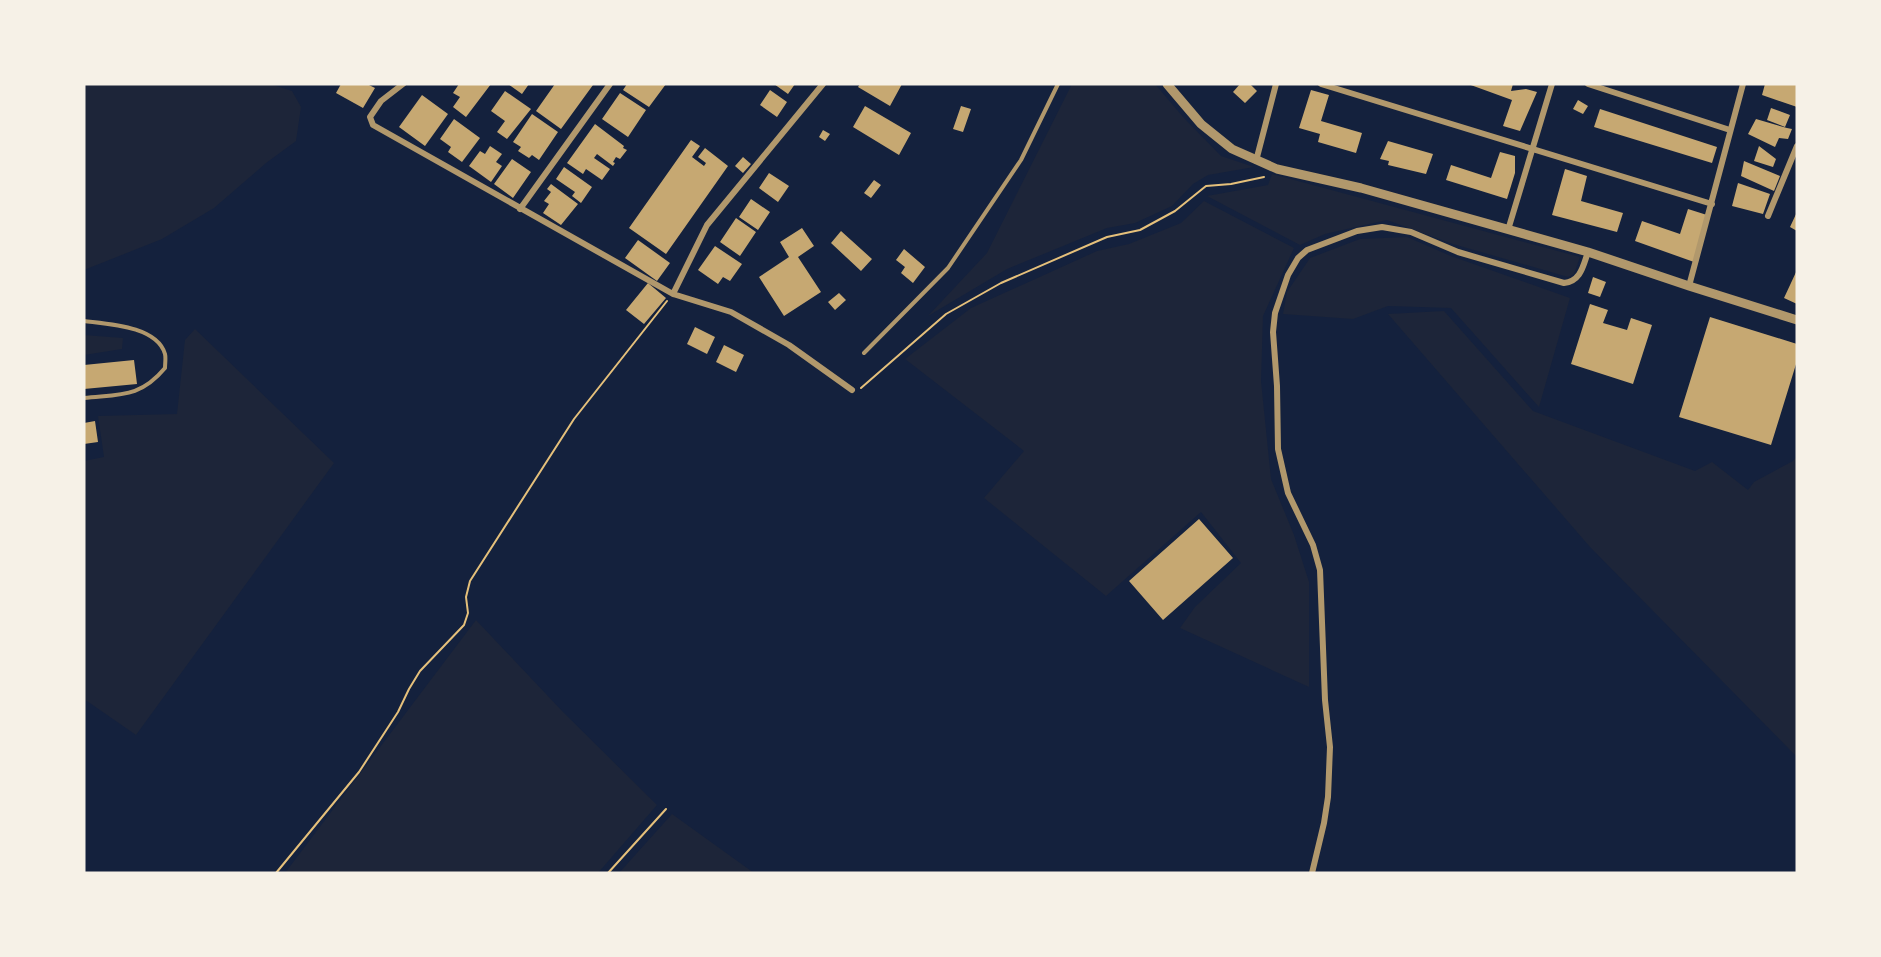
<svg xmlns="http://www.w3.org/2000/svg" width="1881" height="957" viewBox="0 0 1881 957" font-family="'PT Sans Narrow',sans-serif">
<rect width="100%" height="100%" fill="#14213d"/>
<path fill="#1d2539" d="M84,84H220L223,86L225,84H270L292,91L301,107L296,141L266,163L214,208L162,239L84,270Z
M1072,84H1155L1183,117L1221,156L1254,167L1208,175L1193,184L1172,206L1135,223L1107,228L1007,269L928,316L987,253Z
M1272,174L1580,257L1574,274L1568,277L1453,244L1387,220L1325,234L1300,245L1207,196L1268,185Z
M1204,201L1294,248L1263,316L1261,381L1271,479L1294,535L1309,582V687L1180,628L1195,607L1241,563L1201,512L1106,596L984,498L1024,451L905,359L971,308L1097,251L1129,244L1181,223Z
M1407,237L1451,256L1570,298L1539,407L1451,308L1388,306L1353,319L1283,314L1287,292L1310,258L1360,239Z
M1444,311L1533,411L1695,471L1712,462L1748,490L1754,482L1793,461L1797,456V757L1590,547L1388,314Z
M195,329L334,463L136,735L84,699V461L104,457L98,416L177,414L185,340Z
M84,335L123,338L122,349L84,355Z
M476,620L563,712L657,805L598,873H285Z
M672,814L754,873H619Z"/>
<path fill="#c6a872" d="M341,84H367L375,88L363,108L336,93Z
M459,84H491L466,117L453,107L460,97L453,93Z
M508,84H529L522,94Z
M555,84L593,85L561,129L536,111Z
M627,84H666L649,107L623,90Z
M774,84H795L788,94Z
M860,84H902L890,106L858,87Z
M1240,84H1250L1257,91L1245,103L1233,92Z
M1468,84H1513L1511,91L1526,89L1537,92L1520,131L1503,126L1512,100Z
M1765,84H1797V107L1762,95Z
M770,90L787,102L777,117L760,105Z
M1311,90L1329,95L1321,121L1362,133L1356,153L1318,142L1320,134L1299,128Z
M505,91L531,109L507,139L497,132L505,121L491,111Z
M620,93L646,110L628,137L602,119Z
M422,95L448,114L425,146L399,127Z
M1578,100L1588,106L1583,114L1573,109Z
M865,106L911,133L899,155L853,127Z
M961,106L971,109L963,132L953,129Z
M1771,108L1790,115L1785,127L1767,120Z
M1600,109L1717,147L1712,163L1594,127Z
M532,114L558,132L539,160L532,155L529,158L518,151L521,147L513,142Z
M454,119L480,138L462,162L448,152L451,147L440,139Z
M1756,119L1787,128L1792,129L1788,139L1779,138L1775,147L1748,134Z
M595,124L624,146L623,148L627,150L620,159L616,157L613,162L615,163L613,166L597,154L594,158L610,169L602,180L586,169L583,174L567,163Z
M823,130L830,134L825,141L819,137Z
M691,140L700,146L692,157L704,166L706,163L698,157L705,148L728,166L666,254L629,228Z
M1388,141L1433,154L1426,174L1388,165L1389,161L1380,159Z
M490,146L502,154L496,162L502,166L491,182L469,166L480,151L485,154Z
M1759,146L1776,159L1773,167L1754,161Z
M1500,152L1515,156V173L1507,199L1446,180L1451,165L1491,178Z
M743,157L751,164L743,173L735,166Z
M512,159L531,172L513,198L494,184Z
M1744,161L1780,176L1774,191L1741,176Z
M564,167L592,187L581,203L572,196L575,192L556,179Z
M1565,169L1587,176L1581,201L1623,213L1617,232L1552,215Z
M769,173L789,186L778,202L759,188Z
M874,180L881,185L871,198L864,193Z
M1738,183L1770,194L1763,214L1732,206Z
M551,184L578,204L561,225L543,213L549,204L544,201L551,192L547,189Z
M751,199L770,212L758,230L739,217Z
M1688,209L1707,215L1694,262L1635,241L1642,221L1680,234Z
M1797,212V231L1790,227Z
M736,218L756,232L740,256L720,242Z
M802,228L814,246L798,257L821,292L784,316L759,277L789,257L780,242Z
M841,231L872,259L861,271L831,243Z
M638,240L670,263L657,281L625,258Z
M715,246L742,264L730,281L723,277L718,284L698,270Z
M904,249L925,267L913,283L901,273L905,267L896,260Z
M1797,270V304L1784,298Z
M1593,277L1606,282L1600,297L1588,293Z
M648,283L666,298L644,324L626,310Z
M839,293L846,300L835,310L828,302Z
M1590,304L1608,310L1603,323L1627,330L1631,318L1652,325L1633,384L1571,364Z
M1710,317L1797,344V361L1771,445L1679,417Z
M695,327L715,337L707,354L687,344Z
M724,345L744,355L736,372L716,362Z
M134,360L137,384L84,389V365Z
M95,421L98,442L84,444V423Z
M1199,519L1233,558L1163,620L1129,581Z"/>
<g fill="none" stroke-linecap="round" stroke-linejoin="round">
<path stroke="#e5c07b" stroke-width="2" d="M861,388L946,314L1001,283L1107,237L1140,230L1175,211L1206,186L1231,184L1264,177
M276,873L359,772L398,712L409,689L420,671L464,625L468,613L466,597L470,581L574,419L667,301
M608,873L666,809"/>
<path stroke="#b1986c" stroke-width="4" d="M84,321C108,324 157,326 165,354C166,358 165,364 165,368C140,398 120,394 84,398
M864,353L948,268L1021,160L1058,84"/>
<path stroke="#b1986c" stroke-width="6" d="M403,84L381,101L370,117L373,125L673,294L731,312L789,345L852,390
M1321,84L1712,204
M1588,84L1730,130
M1256,161L1276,84
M520,209L610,84
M1768,216L1797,146
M1508,230L1552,84
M1689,286L1743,84
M673,294L707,225L823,84
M1312,873L1324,823L1328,797L1330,747L1325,700L1320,570L1313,545L1288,493L1278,449L1277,386L1273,332L1275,313L1288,275L1298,258L1307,250L1357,231L1382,227L1411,232L1458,252L1564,283C1581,281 1583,266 1588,252"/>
<path stroke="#b1986c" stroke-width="9" d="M1167,84L1201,124L1232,149L1277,169L1361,188L1588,252L1689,286L1797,320"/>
</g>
<rect width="1881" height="957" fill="none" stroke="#f6f1e7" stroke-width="171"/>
</svg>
